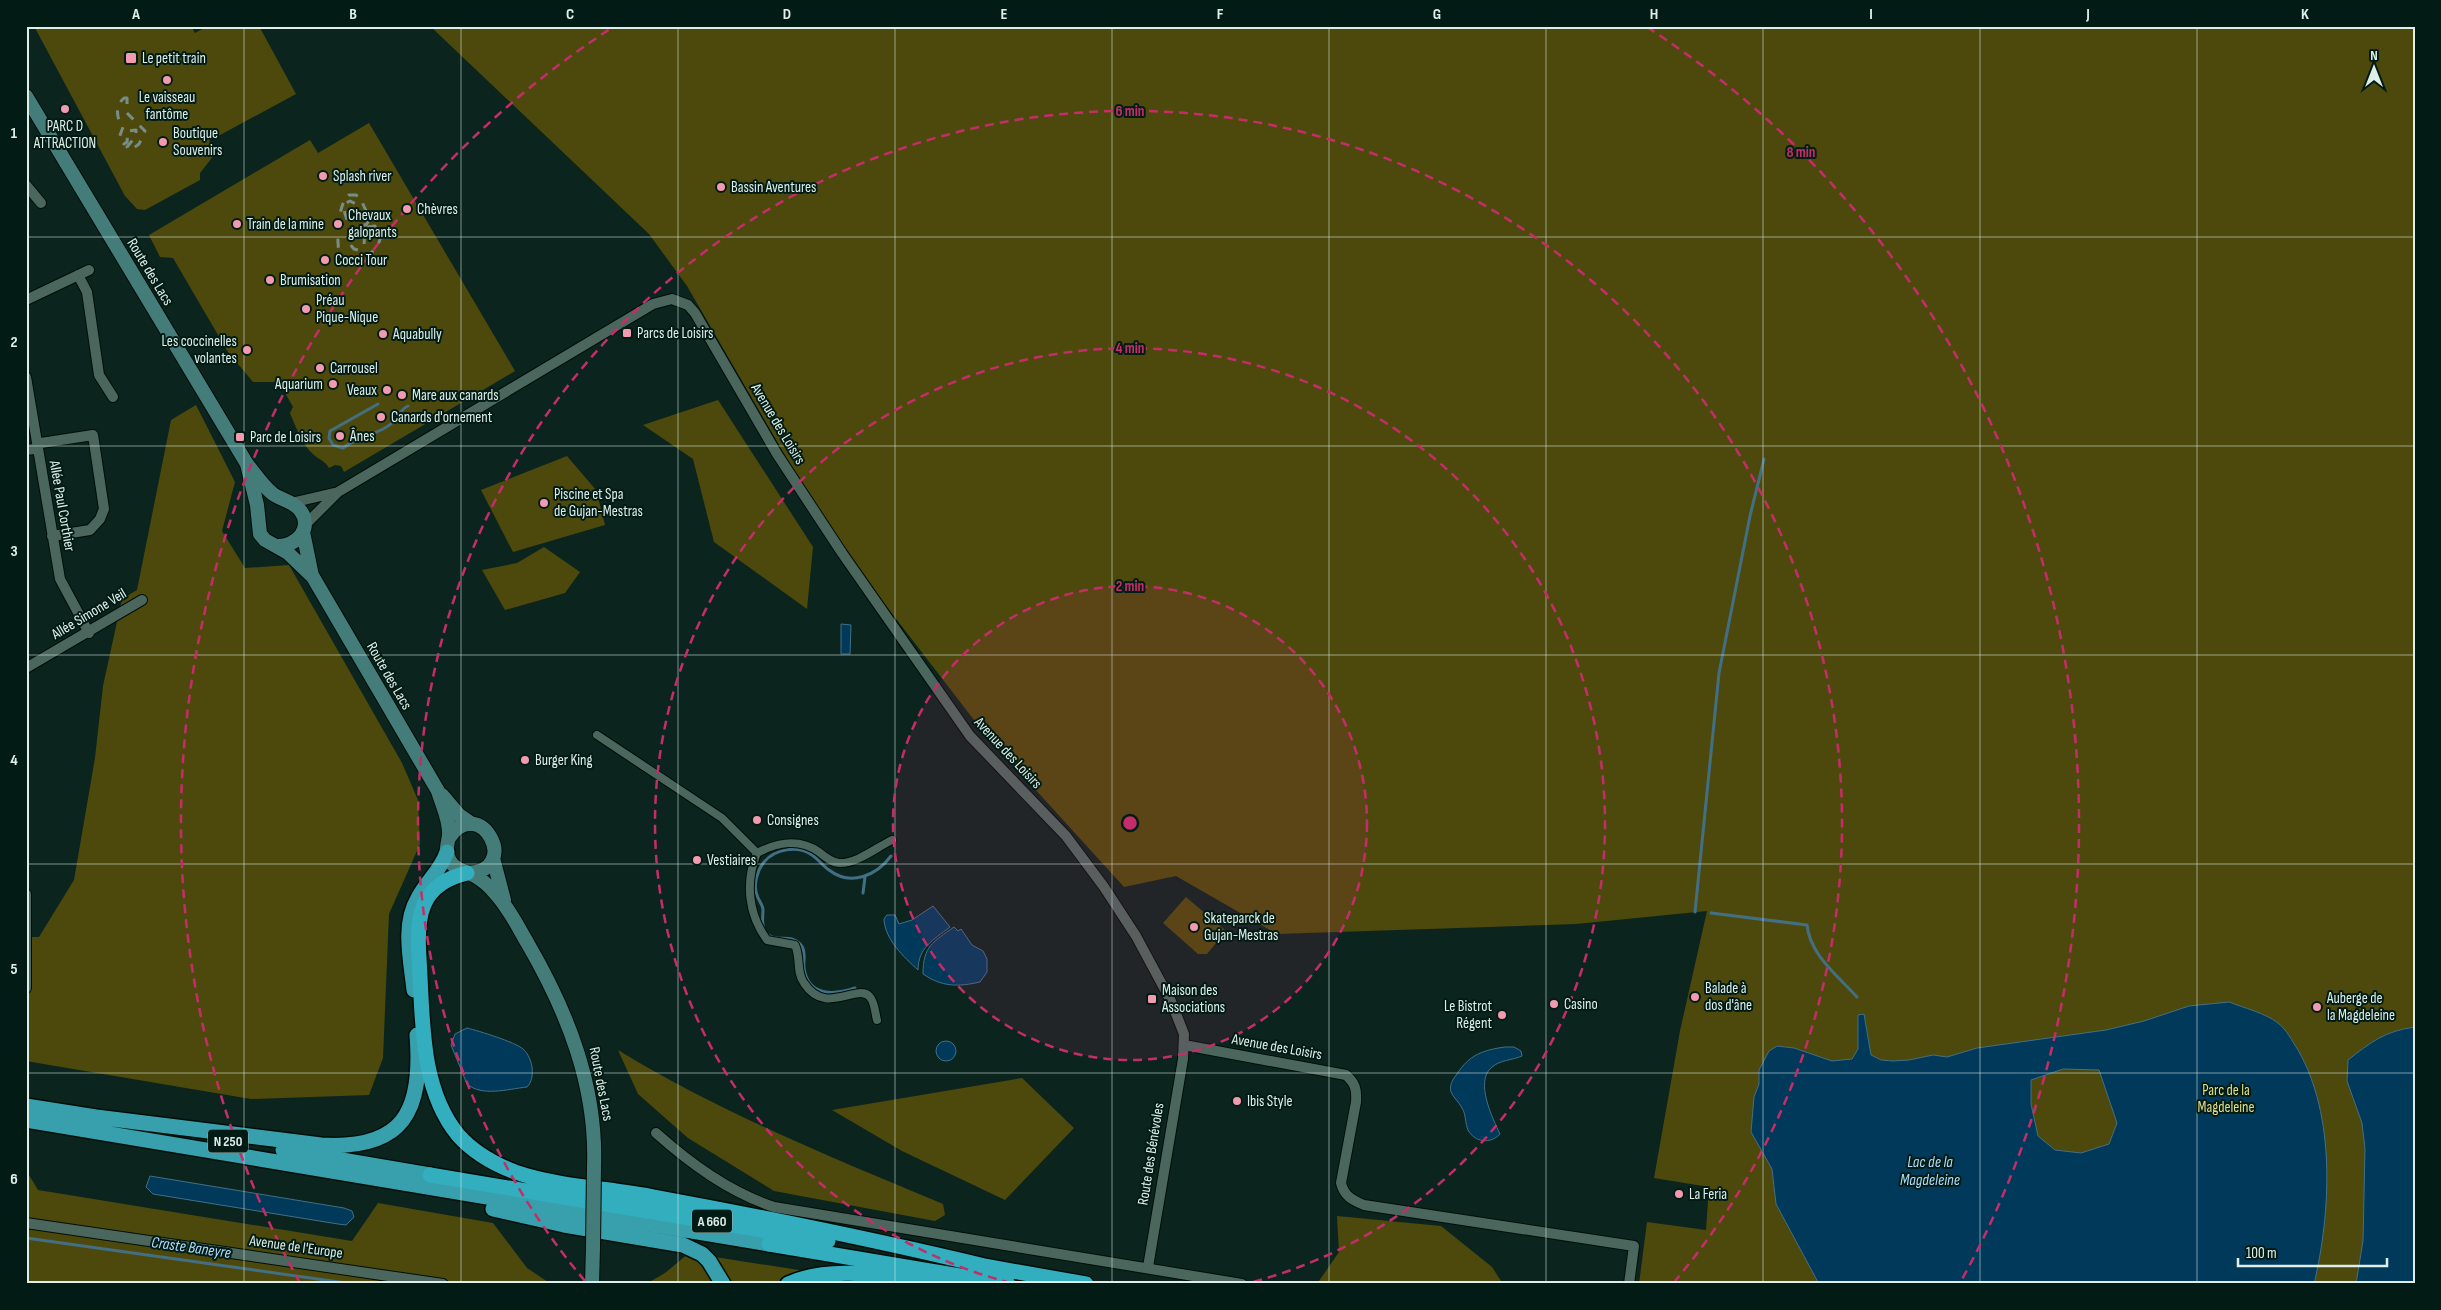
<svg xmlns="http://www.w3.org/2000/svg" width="2441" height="1310" viewBox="0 0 2441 1310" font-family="'Sofia Sans Condensed',sans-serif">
<rect width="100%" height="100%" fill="#0b251e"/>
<path fill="#4d490c" d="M34,26H191L195,33L208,26H259L296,94L209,141L215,154L200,173V180L145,210L137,209L125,196Z
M430,26H2415V1284H1639L1647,1222L1706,1230L1709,1187L1654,1178L1680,1031L1707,911L1576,924L1277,934L1176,876L1124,887L984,733L830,533L687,286L649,234Z
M369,123L515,371L344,472L341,466L335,465L329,468C325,461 320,460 314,455C302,445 296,427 290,413L293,407L279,382H253L228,352L173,258L160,257L149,235L310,140L318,153Z
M718,400L813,547L807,609L714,542L693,459L643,425Z
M196,405L235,482L222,531L245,568L289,565L402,763L418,800L420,844L389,914L383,1058L369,1095L251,1099L26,1061V937H39L74,880L95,758L103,686L122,599L137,590L171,420Z
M567,456L596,490L605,525L513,552L481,490Z
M544,547L580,572L565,593L505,610L482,570L517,563Z
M1186,897L1226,931L1207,954H1198L1163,923Z
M618,1050C721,1113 833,1158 943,1204L945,1215L935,1221L774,1191L688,1138L638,1094Z
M1022,1078L1074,1128L1005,1200L902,1151L832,1110Z
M26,1170L38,1190L352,1241L378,1203L493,1223L527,1268L551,1284H26Z
M1337,1216L1441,1226L1492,1267L1503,1284H1337L1319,1281L1339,1252Z
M689,1253L889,1284H646L665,1273Z"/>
<path fill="#00395a" stroke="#436f85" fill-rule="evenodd" d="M841,624L851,625L850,654H841Z
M933,906L950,927C933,940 918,948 918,970C904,957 885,940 884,919L887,915H895L899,924L912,920Z
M954,927L958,931L961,929L972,945L983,951L987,959V972L980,982C958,987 942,987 923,974C923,946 933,942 954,927Z
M2229,1002C2244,1008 2265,1013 2278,1023C2287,1030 2292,1041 2298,1050C2336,1116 2331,1212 2314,1284H1819L1776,1204L1772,1169L1751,1132L1754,1097L1759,1084V1070L1769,1051L1777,1046L1794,1048L1832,1061L1852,1059L1858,1049V1015L1864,1014L1871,1055L1881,1060L1893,1061L1909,1060L1933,1055L1947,1057L1977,1048L2106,1030L2144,1021L2189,1006ZM2063,1069L2099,1070L2117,1123L2109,1144L2081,1153L2055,1150L2038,1136L2031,1104V1080Z
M2415,1027V1284H2356L2363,1241L2365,1149L2362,1123L2347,1081L2348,1060C2371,1042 2385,1031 2415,1027Z
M467,1028C479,1031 515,1042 523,1049C533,1058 536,1078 527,1087C508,1089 482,1097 467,1084L451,1045L455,1034Z
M936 1051a10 10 0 1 1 20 0a10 10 0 1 1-20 0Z
M1505,1047H1514L1521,1051L1522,1056C1513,1060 1500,1060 1492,1067C1474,1081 1493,1119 1500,1134C1491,1144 1475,1143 1468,1130C1465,1123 1466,1114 1462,1108C1459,1102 1453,1097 1451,1092C1449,1085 1453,1079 1457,1074C1469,1055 1483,1050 1505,1047Z
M150,1176L344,1208L352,1211L354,1217L346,1225L338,1224L153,1194L146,1187Z"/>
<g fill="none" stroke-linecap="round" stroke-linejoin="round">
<path stroke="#436f85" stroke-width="3" d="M378,404L330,431L329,438L333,445L343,448C358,436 379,435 392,423C399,417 399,410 408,406
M863,893L865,877
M1695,912L1719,673L1750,516L1764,459L1758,484
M1711,913L1807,925C1810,955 1838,976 1857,997
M855,988C834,995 808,997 804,968C803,960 807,950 799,943C791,935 780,941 770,936C760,931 763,918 763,909C762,903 758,900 757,895C753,885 757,871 764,862C775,849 797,845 812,855C818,859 823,866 829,870C851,887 877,875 891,856
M26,1238L353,1284"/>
<defs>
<path id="pedestrian" d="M597,735L722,818L757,853
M877,1020C875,1013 875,1003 870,997C858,982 826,1017 804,983C796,972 801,958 795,945L767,940C748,914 745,882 757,853C778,842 799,838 819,852C825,857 831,862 839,863C857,864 877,847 892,840"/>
<path id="minor" d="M26,185L41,203
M78,275L87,292L99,375L113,397
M26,300L89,270
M26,377L60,579L89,633
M26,450L34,449L41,443L93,435L104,509L100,519L90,530L52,536
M291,503L334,493
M304,526L338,492L653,304L672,299L688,305L695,313L777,454L842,553L970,736L1066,836L1104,887L1136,936L1171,1001L1184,1034L1183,1059L1148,1267
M26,668L142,600
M26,894V988
M1184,1045L1346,1075C1355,1083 1357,1089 1356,1102L1341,1183C1344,1196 1352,1200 1364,1205L1634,1246L1629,1284
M656,1133C691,1164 729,1192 774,1207L1242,1284
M26,1223L443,1284"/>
<path id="secondary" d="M26,96L247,464C255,474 263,486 273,494C281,500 293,501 300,510C314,528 296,547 277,546
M247,464L257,505L260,534L265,540L288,553L313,577L438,791C442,805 450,820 449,835C448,844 444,852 450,861C456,871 466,871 475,876C482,880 490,887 495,893C509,908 518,927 528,944C568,1013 597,1087 594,1167
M303,532L312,576
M442,795L459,815L472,824
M449,838C479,792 524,871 467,873
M493,858L504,900
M592,1284L593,1247"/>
<path id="trunk" d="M414,990C411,961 402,925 418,898C427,881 441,870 447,852
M26,1106L96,1117
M88,1116L321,1145C404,1150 423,1111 417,1035
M26,1120L769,1244
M283,1150L430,1175
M493,1209L564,1225L683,1245L702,1254L709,1261L723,1284"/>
<path id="motorway" d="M467,873C420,884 416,916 419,958C423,1017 419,1087 458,1135C473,1152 494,1164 515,1172C559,1187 608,1188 654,1197C768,1218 881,1241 993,1268
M430,1175L828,1241
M769,1244L1008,1284
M984,1266L1086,1284
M788,1284C835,1263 892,1278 941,1284"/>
</defs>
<use href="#pedestrian" stroke="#000e08" stroke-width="10"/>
<use href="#minor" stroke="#000e08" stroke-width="12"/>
<use href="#secondary" stroke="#000e08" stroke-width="16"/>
<use href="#trunk" stroke="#000e08" stroke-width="18"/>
<use href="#motorway" stroke="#000e08" stroke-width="18"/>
<use href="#pedestrian" stroke="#4b665d" stroke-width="8"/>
<use href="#minor" stroke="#4b665d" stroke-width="10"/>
<use href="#secondary" stroke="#447c7a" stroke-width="14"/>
<use href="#trunk" stroke="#37a0ac" stroke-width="15"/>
<use href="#motorway" stroke="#32aebf" stroke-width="15"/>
<path stroke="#788d87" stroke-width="3" stroke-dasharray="9 9" stroke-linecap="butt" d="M124,98H127V113L145,131L139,144L131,150L127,147L136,136V130L128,131L127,142L124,144L119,138L123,127C116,118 115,106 124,98Z
M349,195H356L360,198L370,219L366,225L358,224L356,204L350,201L346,203L344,210C349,230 352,219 349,243L354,249L358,250L364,245L365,230L368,227L375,226L381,235C380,250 360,264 345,267C334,259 336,203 349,195Z"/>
<defs>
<path id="secondary-bridge" d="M593,1247L594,1167"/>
</defs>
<use href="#secondary-bridge" stroke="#000e08" stroke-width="16" stroke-linecap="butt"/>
<use href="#secondary-bridge" stroke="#447c7a" stroke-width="14"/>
</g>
<path fill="none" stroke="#dfeee9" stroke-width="1" stroke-opacity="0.55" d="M244,26V1284M461,26V1284M678,26V1284M895,26V1284M1112,26V1284M1329,26V1284M1546,26V1284M1763,26V1284M1980,26V1284M2197,26V1284M26,237H2415M26,446H2415M26,655H2415M26,864H2415M26,1073H2415"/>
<circle cx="1130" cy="823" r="237" fill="#c52d69" fill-opacity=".12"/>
<g fill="none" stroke="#c52d69" stroke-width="2.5" stroke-dasharray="9 6">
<circle cx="1130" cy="823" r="237"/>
<path d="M1011 1283A475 475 0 1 1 1249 1283"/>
<path d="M585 1281A712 712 0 1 1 1675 1281"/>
<path d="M300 1283A949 949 0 0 1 613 27M1647 27A949 949 0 0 1 1960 1283"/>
</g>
<g fill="#f29ab0" stroke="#021c15" stroke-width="2">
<rect x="125" y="52" width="12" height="12" rx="2.5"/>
<circle cx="167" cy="80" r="5"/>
<circle cx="65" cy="109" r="5"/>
<circle cx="163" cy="142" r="5"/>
<circle cx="323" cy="176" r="5"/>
<circle cx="721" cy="187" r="5"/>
<circle cx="407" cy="209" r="5"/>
<circle cx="237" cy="224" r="5"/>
<circle cx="338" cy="224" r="5"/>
<circle cx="325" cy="260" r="5"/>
<circle cx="270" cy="280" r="5"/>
<circle cx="306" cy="309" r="5"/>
<rect x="622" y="328" width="10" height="10" rx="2.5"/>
<circle cx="383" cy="334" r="5"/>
<circle cx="247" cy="350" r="5"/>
<circle cx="320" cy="368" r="5"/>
<circle cx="333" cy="384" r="5"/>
<circle cx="387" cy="390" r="5"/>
<circle cx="402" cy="395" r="5"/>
<circle cx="381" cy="417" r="5"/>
<circle cx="340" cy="436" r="5"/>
<rect x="235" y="432" width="10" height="10" rx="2.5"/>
<circle cx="544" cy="503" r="5"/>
<circle cx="525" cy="760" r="5"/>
<circle cx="757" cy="820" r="5"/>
<circle cx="697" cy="860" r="5"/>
<circle cx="1194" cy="927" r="5"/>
<circle cx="1695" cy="997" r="5"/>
<rect x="1147" y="994" width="10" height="10" rx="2.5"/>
<circle cx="1554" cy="1004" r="5"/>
<circle cx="2317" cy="1007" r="5"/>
<circle cx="1502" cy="1015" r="5"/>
<circle cx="1237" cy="1101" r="5"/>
<circle cx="1679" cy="1194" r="5"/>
</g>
<g text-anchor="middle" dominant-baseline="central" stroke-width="4" stroke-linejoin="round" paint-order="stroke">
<g fill="#021c15" stroke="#9dafa9" stroke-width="1">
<rect x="208" y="1129.5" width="40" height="23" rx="4"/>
<rect x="692" y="1209.5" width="40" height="23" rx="4"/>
</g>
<g font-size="14" font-weight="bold" fill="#dfeee9">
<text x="228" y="1141">N 250</text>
<text x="712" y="1221">A 660</text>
</g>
<g font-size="15" fill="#dfeee9" stroke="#021c15" text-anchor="start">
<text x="142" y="58">Le petit train</text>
<text x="167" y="97" text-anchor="middle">Le vaisseau<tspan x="167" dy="17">fantôme</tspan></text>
<text x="65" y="126" text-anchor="middle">PARC D<tspan x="65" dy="17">ATTRACTION</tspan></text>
<text x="173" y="133">Boutique<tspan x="173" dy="17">Souvenirs</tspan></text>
<text x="333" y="176">Splash river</text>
<text x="731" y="187">Bassin Aventures</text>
<text x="417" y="209">Chèvres</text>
<text x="348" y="215">Chevaux<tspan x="348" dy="17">galopants</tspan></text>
<text x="247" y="224">Train de la mine</text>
<text x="335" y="260">Cocci Tour</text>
<text x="280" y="280">Brumisation</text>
<text x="316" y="300">Préau<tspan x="316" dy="17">Pique-Nique</tspan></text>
<text x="637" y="333">Parcs de Loisirs</text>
<text x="393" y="334">Aquabully</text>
<text x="237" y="341" text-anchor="end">Les coccinelles<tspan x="237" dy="17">volantes</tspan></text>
<text x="330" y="368">Carrousel</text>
<text x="323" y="384" text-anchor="end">Aquarium</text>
<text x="377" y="390" text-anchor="end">Veaux</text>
<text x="412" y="395">Mare aux canards</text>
<text x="391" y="417">Canards d'ornement</text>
<text x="350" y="436">Ânes</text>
<text x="250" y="437">Parc de Loisirs</text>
<text x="554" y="494">Piscine et Spa<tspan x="554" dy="17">de Gujan-Mestras</tspan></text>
<text x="535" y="760">Burger King</text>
<text x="767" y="820">Consignes</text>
<text x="707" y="860">Vestiaires</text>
<text x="1204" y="918">Skateparck de<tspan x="1204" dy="17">Gujan-Mestras</tspan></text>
<text x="1705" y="988">Balade à<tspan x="1705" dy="17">dos d'âne</tspan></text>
<text x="1162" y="990">Maison des<tspan x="1162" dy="17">Associations</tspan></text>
<text x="2327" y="998">Auberge de<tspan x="2327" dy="17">la Magdeleine</tspan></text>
<text x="1564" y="1004">Casino</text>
<text x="1492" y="1006" text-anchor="end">Le Bistrot<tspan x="1492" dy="17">Régent</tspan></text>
<text x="1247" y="1101">Ibis Style</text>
<text x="1689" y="1194">La Feria</text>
</g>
<g font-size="15" fill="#dfeee9" stroke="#021c15">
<text transform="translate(150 272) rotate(59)">Route des Lacs</text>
<text transform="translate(778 424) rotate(59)">Avenue des Loisirs</text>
<text transform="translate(62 506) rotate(80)">Allée Paul Corthier</text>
<text transform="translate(89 614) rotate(-31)">Allée Simone Veil</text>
<text transform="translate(389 676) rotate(60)">Route des Lacs</text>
<text transform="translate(1008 753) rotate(47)">Avenue des Loisirs</text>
<text transform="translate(1277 1047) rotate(10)">Avenue des Loisirs</text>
<text transform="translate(601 1084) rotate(79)">Route des Lacs</text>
<text transform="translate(1151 1154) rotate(-81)">Route des Bénévoles</text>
<text transform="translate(296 1247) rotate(8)">Avenue de l'Europe</text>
</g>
<g font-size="15" fill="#e4df88" stroke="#021c15">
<text x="2226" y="1090">Parc de la<tspan x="2226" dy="17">Magdeleine</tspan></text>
</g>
<g font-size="16" font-style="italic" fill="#b0dcfe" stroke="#021c15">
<text x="1930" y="1162">Lac de la<tspan x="1930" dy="18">Magdeleine</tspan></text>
<text transform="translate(191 1248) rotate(8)">Craste Baneyre</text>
</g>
</g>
<circle cx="1130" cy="823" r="8" fill="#c52d69" stroke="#021c15" stroke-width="2.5"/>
<g font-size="15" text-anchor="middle" font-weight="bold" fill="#c52d69" stroke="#021c15" stroke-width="4" stroke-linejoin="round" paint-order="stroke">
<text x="1130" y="116">6 min</text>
<text x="1801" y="157">8 min</text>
<text x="1130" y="353">4 min</text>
<text x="1130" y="591">2 min</text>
</g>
<rect width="2441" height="1310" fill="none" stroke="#021c15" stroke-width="55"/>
<g transform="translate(2374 68)" stroke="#021c15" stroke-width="4" paint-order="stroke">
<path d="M0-4L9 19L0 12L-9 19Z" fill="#dfeee9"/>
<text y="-8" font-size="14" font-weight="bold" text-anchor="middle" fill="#dfeee9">N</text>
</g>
<path d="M2238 1258v8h149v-8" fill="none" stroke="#dfeee9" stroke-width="2.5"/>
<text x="2246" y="1258" font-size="15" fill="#dfeee9" stroke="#021c15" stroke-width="4" paint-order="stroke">100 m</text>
<rect x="28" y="28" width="2386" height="1254" fill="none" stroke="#dfeee9" stroke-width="2"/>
<g font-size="16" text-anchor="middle" font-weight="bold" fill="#dfeee9">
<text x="136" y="19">A</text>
<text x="353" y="19">B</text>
<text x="570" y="19">C</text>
<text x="787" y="19">D</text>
<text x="1004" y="19">E</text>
<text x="1220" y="19">F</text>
<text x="1437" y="19">G</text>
<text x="1654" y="19">H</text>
<text x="1871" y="19">I</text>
<text x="2088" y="19">J</text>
<text x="2305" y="19">K</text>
<text x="14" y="138">1</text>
<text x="14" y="347">2</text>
<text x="14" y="556">3</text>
<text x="14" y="765">4</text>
<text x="14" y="974">5</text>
<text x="14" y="1184">6</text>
</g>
</svg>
